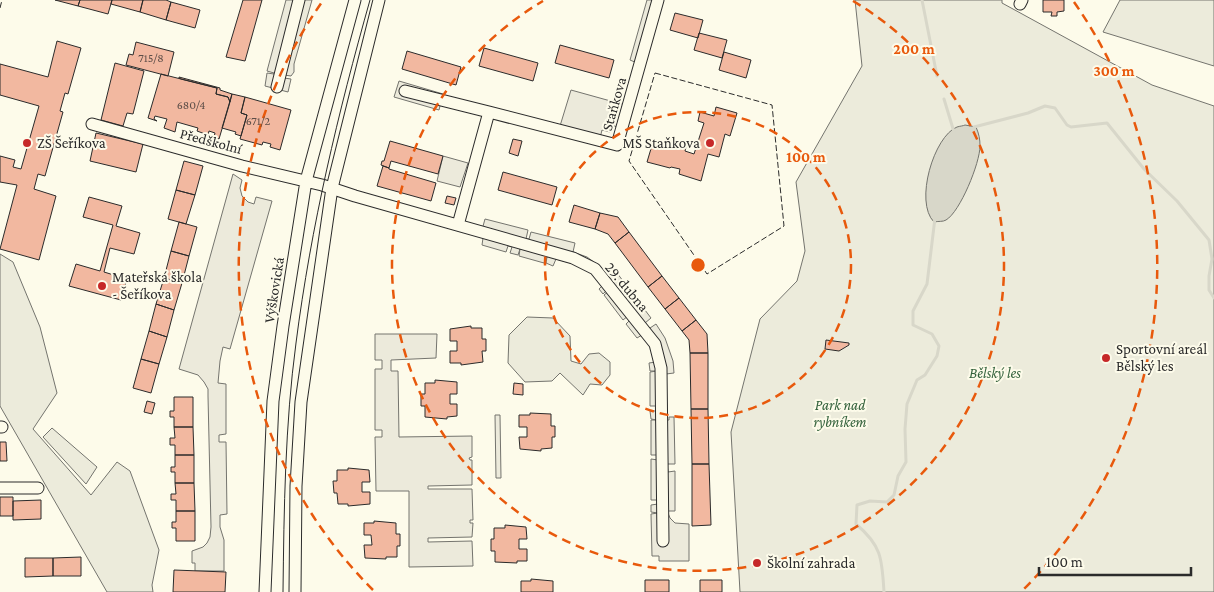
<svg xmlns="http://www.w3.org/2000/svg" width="1214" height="592" viewBox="0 0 1214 592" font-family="'Crimson Pro',serif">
<rect width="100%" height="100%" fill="#fdfbea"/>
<path fill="#ecebdb" stroke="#74746e" d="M855,0H1002V3L1152,85L1214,106V592H740L731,432L760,319L797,281L805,251L796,182L862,66Z
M1120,0H1214V66L1103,32Z
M0,254L13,262L40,327L57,393L33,429L91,495L117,462L130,471L159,550L152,585L153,592H107L0,406Z
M527,317L553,318L570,336L571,361L581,364L589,354L599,353L610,362V375L602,385L590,384L583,395L560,373L552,381L525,382L508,363L509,335Z
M52,428L97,467L86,484L43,437Z"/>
<path fill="#eceadb" stroke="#74746e" d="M286,0H312L294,64V72L291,76L284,75V78L291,79L288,92L265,86L267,73L274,74V73L267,71Z
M647,0H655L637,63L630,60Z
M399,81L443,94L439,110L394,97Z
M571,90L625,105L619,128L612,125L610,132L602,130L600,138L560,126Z
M443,156L468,163L460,187L437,181Z
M233,174L242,180L240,188L242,196L248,202L254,204L256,197L272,201L230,349L223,347L220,361L218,383L226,384V434L219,435V442H226L227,514L220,515V527L224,540V571H195V563H192V551L203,547L207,543L210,537L211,527L208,396V389L204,382L198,375L179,369Z
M485,219L528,230L526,239H529L531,232L575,243L573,252L587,257L602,268L610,276L617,273L651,318L645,323L650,328L656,324L665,338L673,361L674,373L666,374L667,420H669V417H674L675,464H667L668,472L675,471V511H668V513L670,518L675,523L689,524V561H659V556H652L651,514L658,513L651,512V505L658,504V500H651V459L658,460V455H651V420H657L651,419L650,411H657V406H650V372L657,371H650L649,363L656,362L652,348L642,335L637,338L626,324L631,319L628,316L623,320L604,295L609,291L608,289L603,294L599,289L602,286L600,282L585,267L556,259L553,266L546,263L547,257L544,263L519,256L520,249L518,255L510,253L512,247L508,246L506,252L482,245L483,238L480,237Z
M375,334H437L436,358L391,360V371H398L399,437L472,436V457L469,458L470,460H472V485L428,486V489H472L473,520H470V523H473L472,537L428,538V542L472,541L473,566L409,567V491H376L375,437H382V430H375V369H382V360H375Z
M495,415H500L501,478H496Z"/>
<path fill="#d8d7c9" stroke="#74746e" d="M965,125L976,127C979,134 980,139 980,146C980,163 960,212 946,220C943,222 938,221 934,222C914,202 934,136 957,127C960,126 963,126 965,125Z"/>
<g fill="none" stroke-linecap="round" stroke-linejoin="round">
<path stroke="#d8d7c9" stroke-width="3" d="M922,0L937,76
M944,99L954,132
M974,127L1028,113L1045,106L1055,108L1067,125L1071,127L1107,123L1144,169L1177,201L1209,240L1212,259L1209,276V290L1214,298
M884,592C882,559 882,546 856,524L857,505L870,501L887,502L894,495L898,476L906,462L905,429L907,404L917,380L925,375L937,356L939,346L932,334L913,325V311L927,284L935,218"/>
</g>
<path fill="#f2b8a0" stroke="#2b2b2b" d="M55,0H80L78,6Z
M80,0H112L108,14L78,6Z
M112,0H143L140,12L111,4Z
M143,0H166L171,2L166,20L140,12Z
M243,0H262L245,61L226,57Z
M1043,0H1064V11L1057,12V16H1051L1052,12H1043Z
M171,2L200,10L195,28L166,20Z
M675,13L703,20L698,38L670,30Z
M699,33L727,40L722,58L694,50Z
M57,41L81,48L68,94L65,93L60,111L63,112L45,176L38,174L34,189L56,196L39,260L0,249L17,185L0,182V156L15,160L13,167L21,169L39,106L0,95V64L48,77Z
M136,42L174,52L168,76L126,65L129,54L133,55Z
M560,45L614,60L609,78L555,63Z
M484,48L538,63L533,81L479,66Z
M407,51L461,67L456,85L402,69Z
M724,52L751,60L746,78L719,70Z
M115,63L144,71L133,114L127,113L123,126L101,120Z
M161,74L217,88L216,94L228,97L230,102L219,139L214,137L215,133L209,131L208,135L197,131L198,128L177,122L175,132L164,128L167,119L155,116L154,119L157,121L148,118Z
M179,77L220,88V90L232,94L230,102L228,97L216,94L217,88L181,79L179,78Z
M232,94L245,97L241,113L247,115L241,136L235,134L236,132L222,128Z
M245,97L291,110L280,150L270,147L271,144L263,142L262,145L240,139L247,115L241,113Z
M716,107L737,113L730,136L725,134L719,157L708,154L701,181L679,174L680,169L671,167L670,168L647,162L653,142L676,148L677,145L686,147L685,151L694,154L704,123L698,121L700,112L714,116Z
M96,133L143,144L136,172L90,161Z
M513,139L522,141L518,156L509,153Z
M390,141L443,156L438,174L391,161L389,168L381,165L382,161H384Z
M184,161L203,166L195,195L176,190Z
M383,166L389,168V169L436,183L431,201L377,186Z
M503,172L557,187L552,205L498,190Z
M176,190L195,195L186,224L168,219Z
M447,196L456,198L454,205L445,203Z
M89,197L122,206L116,226L140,233L134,254L110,248L104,272L127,279L121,300L69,286L76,264L100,271L113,225L83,217Z
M574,205L600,213L595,229L569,222Z
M600,213L618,217L629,232L615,243L608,234L595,229Z
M179,222L197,227L189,256L171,251Z
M629,232L662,276L648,287L615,243Z
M171,251L189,256L182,283L164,278Z
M662,276L679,298L665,309L648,287Z
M164,278L182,283L174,310L156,304Z
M679,298L696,320L682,331L665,309Z
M156,304L174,310L167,337L149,331Z
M696,320L707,334L708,353H690L689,340L682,331Z
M471,326V328H482V339H486V351H482L483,362L461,365V363H450V351H457V341H450V329Z
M149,331L167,337L159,364L141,359Z
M826,340L849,343V345L839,351L825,349Z
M690,353H708V409H691Z
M141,359L159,364L151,393L133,388Z
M435,380L457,382V394H450V404H457V416L447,417V419L425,417V406H421V394H425V383H435Z
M514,383L523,384V395L513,394Z
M174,397H193V427H174V417H170V411H174Z
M147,401L155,403L152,414L144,412Z
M691,409H708L709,464H692Z
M530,413L551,414V426H555V437H552V448L541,449V451L520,449L519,437H527V427H519V415H530Z
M174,427H193L194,455H175V445H170V438H175Z
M0,442H6L7,461H0Z
M175,455H194V483H175V472H171V467H175Z
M692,464H709L711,525L692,526Z
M348,468L369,470L370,482H362V492H370V504L348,506V504H338L337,493H334L333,481H337V470H348Z
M175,483H194L195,511H176V500H171V494H176Z
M0,497H13V516H0Z
M41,500V519L13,520V501Z
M176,511H195V541H176V528H172V522H176Z
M374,521L396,523V534H400V546H397V557H386V559L365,558L364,545H372L371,535H364V523H374Z
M505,525L526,527L527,539H519V549H527V561H517V563L495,562V551H491V539H494V528H505Z
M81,557V576H53V558Z
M25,558H53V576L25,577Z
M174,570L226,572L225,592H173Z
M531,579L553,581V592H521V581H531Z
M645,580H669V592H645Z
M700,580H722V592H700Z"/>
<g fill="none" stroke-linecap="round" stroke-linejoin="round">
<defs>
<path id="minor" d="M1020,4L1022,0
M277,87L299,0
M405,91L489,112
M92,124L242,166L322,185L355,196L573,258L595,269L655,344L661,368L663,541
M458,225L489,112L617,145L658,0
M0,427H2
M0,488H38
M265,592L273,401L283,326L306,181L355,0
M295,592L296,486L301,402L332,188L379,0"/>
</defs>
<use href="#minor" stroke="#2b2b2b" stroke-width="13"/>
<use href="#minor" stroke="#fdfbea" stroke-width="11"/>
<path stroke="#2b2b2b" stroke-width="1" d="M283,592C284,509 285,425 296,343C311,226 338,113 370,0"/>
<path stroke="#2b2b2b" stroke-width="1" stroke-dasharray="6 2.5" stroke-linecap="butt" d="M0,8L2,0
M655,73L772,105L784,226L707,274L629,161Z"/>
</g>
<g fill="none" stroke="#e8590c" stroke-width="2.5" stroke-dasharray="9 6">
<circle cx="698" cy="265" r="153"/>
<path d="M853 1A306 306 0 1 1 543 1"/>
<path d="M373 590A459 459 0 0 1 322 2M1074 2A459 459 0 0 1 1023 590"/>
</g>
<g fill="#c62828" stroke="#fdfbea" stroke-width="2">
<circle cx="27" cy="143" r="5"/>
<circle cx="710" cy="143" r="5"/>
<circle cx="102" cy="286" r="5"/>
<circle cx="1106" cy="358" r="5"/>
<circle cx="757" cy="563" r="5"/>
</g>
<g text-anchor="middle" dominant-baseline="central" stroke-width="4" stroke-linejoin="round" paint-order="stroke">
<g font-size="12" fill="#5d4e48">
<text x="151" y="58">715/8</text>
<text x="191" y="105">680/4</text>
<text x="258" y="121">671/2</text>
</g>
<g font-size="15" fill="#2b2b2b" stroke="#fdfbea">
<text transform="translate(614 104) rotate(-74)">Staňkova</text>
<text transform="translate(211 141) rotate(15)">Předškolní</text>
<text transform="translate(627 287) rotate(50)">29. dubna</text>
<text transform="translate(274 290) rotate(-81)">Výškovická</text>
</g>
<g font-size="15" fill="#2b2b2b" stroke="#fdfbea" text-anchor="start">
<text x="37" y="143">ZŠ Šeříkova</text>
<text x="700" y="143" text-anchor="end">MŠ Staňkova</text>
<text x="112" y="277">Mateřská škola<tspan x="112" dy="17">- Šeříkova</tspan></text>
<text x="1116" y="349">Sportovní areál<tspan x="1116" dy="17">Bělský les</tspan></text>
<text x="767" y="563">Školní zahrada</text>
</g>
<g font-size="15" font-style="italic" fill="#34623c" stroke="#fdfbea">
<text x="995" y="373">Bělský les</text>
<text x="840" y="405">Park nad<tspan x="840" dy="17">rybníkem</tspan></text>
</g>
</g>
<circle cx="698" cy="265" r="8" fill="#e8590c" stroke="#fdfbea" stroke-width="2.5"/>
<g font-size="15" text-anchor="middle" font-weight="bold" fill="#e8590c" stroke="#fdfbea" stroke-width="4" stroke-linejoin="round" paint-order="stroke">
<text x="914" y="54">200 m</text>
<text x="1114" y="76">300 m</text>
<text x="806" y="162">100 m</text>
</g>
<path d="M1039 567v8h152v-8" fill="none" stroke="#2b2b2b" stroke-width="2.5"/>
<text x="1046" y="567" font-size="15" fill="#2b2b2b" stroke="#fdfbea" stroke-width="4" paint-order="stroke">100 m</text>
</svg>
